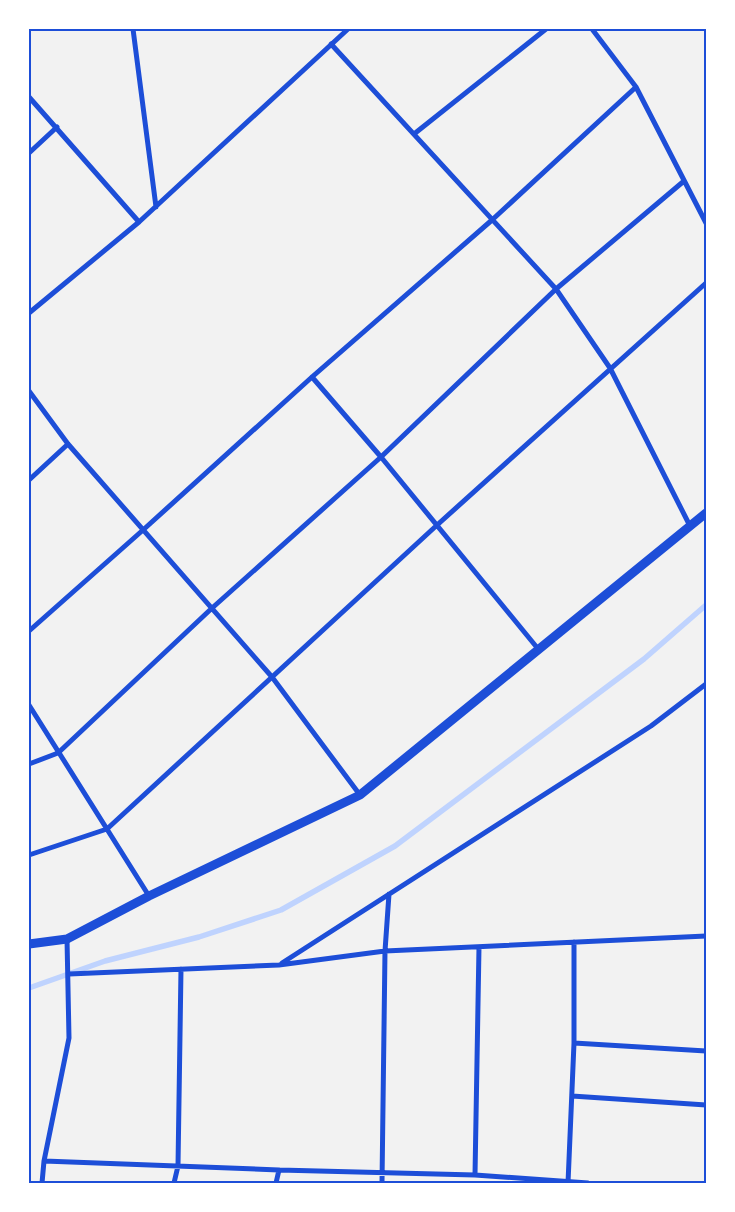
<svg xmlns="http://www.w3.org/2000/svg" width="735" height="1212" viewBox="0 0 735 1212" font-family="'Work Sans',sans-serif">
<rect width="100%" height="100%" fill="#f2f2f2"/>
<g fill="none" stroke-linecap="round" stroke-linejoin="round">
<path stroke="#bfd3fe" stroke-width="5.5" d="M29,988L105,961L199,937L281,910L395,846L644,659L706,605"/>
<path stroke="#1d4ed8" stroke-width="5" d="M133,29L156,207
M592,29L636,87L706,223
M331,44L556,289L610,368L690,526
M29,97L139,222
M414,134L546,29
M29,153L57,127
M29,313L139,222L348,29
M312,377L381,457L539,650
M29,391L68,444L272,677L360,795
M29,480L68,444
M29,631L143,530L312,377L492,220L636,87
M29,705L149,896
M29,764L58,753L211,609L381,457L556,289L684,181
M29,855L107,829L436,526L706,283
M282,963L651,726L706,684
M69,974L279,965L385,951L706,936
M574,1043L706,1051
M572,1096L706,1105
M44,1161L279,1170L475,1175L588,1183
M475,1175L479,947
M42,1183L44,1161L69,1038L67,939
M174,1183L178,1166L181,969
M276,1183L279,1170
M382,1183L385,951L389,894
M568,1183L574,1043V942"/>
<path stroke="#1d4ed8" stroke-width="9" d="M29,944L67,939L149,896L360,795L706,513"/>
</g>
<rect width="735" height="1212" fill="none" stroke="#ffffff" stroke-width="60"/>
<rect x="30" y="30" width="675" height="1152" fill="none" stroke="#1d4ed8" stroke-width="2"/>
</svg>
